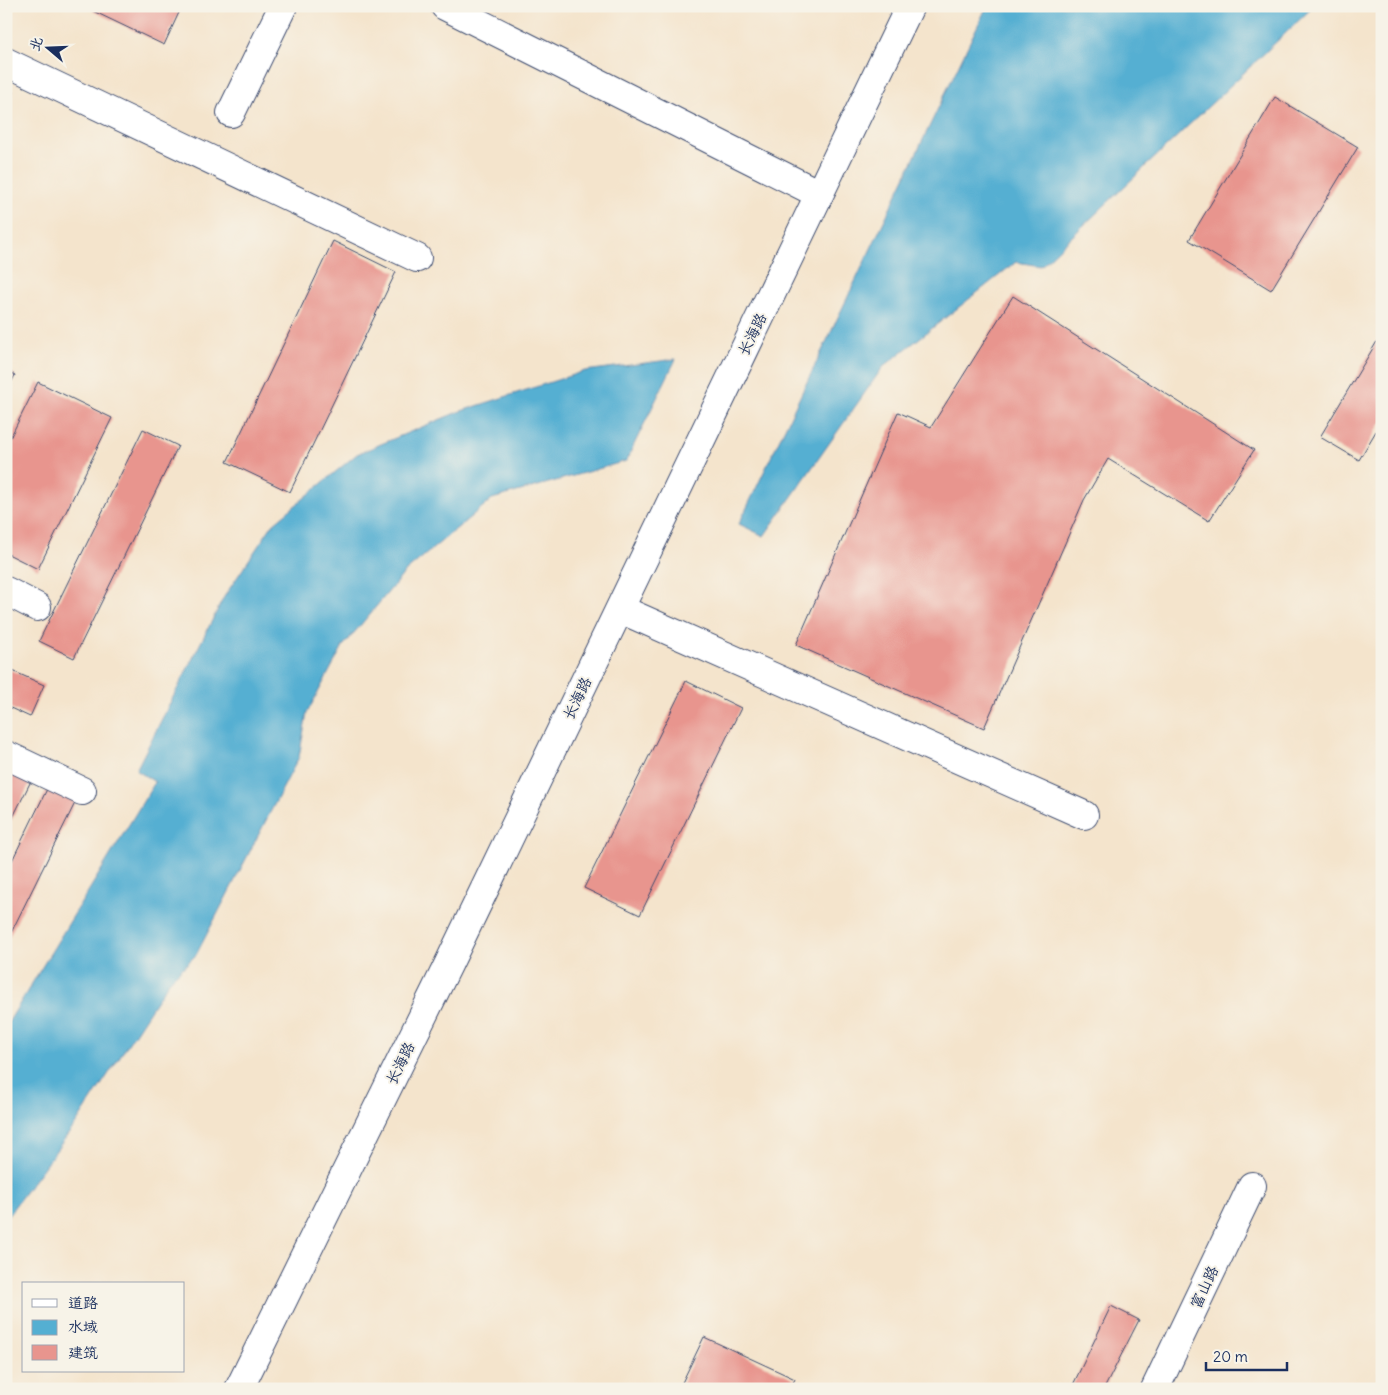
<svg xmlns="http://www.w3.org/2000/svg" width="1388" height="1395" viewBox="0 0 1388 1395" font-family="Delius,'LXGW WenKai TC',sans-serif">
<rect width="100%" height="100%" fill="#f7f3e8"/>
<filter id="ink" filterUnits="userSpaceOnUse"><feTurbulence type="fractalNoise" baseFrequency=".02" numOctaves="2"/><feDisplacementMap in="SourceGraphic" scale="10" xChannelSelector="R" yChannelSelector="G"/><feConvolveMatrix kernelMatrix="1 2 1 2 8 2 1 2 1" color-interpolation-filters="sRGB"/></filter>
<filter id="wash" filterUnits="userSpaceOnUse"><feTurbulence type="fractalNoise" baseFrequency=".0096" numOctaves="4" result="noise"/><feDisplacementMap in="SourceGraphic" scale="20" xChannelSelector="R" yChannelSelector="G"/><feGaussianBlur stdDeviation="1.12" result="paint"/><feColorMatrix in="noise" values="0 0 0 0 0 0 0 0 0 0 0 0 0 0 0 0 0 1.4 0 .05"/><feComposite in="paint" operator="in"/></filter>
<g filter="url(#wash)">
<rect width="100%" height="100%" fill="#f4e4cc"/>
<path fill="#54afd2" stroke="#386f98" d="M987,6H1314L1041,266L1016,262L883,367L764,536L739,524Z
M676,359L626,461L492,499L406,571L343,646L307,713L299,757L196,955L170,980L75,1125L6,1218V1026L155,782L136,770L224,597L273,524L357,454L458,412L585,371Z"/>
<g id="blocks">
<path fill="#e8958e" d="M96,6H182L164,45L93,11Z
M6,89L13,92L6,106Z
M1275,97L1358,147L1271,290L1189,240Z
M333,241L396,272L290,492L227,462Z
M1013,296L1254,450L1209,521L1108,459L1084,500L984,728L796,645L898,412L931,427Z
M1382,333V421L1359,460L1320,437Z
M6,370L15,375L6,393Z
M38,382L112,418L38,569L6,553V446Z
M143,429L178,446L74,658L39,641Z
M6,668L44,685L30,717L6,706Z
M686,681L741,708L640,915L584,888Z
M6,768L31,781L6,831Z
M48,787L76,801L6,943V873Z
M1111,1306L1139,1320L1104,1389H1071Z
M704,1337L795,1379L790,1389H679Z"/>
</g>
</g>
<g filter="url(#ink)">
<use href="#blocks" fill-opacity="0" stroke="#3c4a6e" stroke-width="1"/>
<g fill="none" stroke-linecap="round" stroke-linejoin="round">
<defs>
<path id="minor" d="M445,6L819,194
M6,62L417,258
M231,113L283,6
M6,591L37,607
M620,609L1084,815
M6,755L82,791
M239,1389L448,965L910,6
M1155,1389L1252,1186"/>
</defs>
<use href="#minor" stroke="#3c4a6e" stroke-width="30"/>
<use href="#minor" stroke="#fff" stroke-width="28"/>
</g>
</g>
<g text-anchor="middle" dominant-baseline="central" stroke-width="4" stroke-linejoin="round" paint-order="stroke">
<g font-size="15" fill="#1b2f5e" stroke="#f7f3e8">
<text transform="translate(752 334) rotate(-64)">长海路</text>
<text transform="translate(577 698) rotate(-64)">长海路</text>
<text transform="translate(400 1063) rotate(-64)">长海路</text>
<text transform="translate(1204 1287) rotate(-65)">富山路</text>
</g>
</g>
<rect width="1388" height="1395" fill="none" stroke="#f7f3e8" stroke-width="25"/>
<rect x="22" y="1282" width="162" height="90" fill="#f7f3e8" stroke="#9fa5b1"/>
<rect x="32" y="1299" width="25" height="8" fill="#ffffff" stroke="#9fa5b1"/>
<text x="68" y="1308" font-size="15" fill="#1b2f5e">道路</text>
<rect x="32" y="1320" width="25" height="15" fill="#54afd2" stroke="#9fa5b1"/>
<text x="68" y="1332" font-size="15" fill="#1b2f5e">水域</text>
<rect x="32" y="1345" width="25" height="15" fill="#e8958e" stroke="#9fa5b1"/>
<text x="68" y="1358" font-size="15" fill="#1b2f5e">建筑</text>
<g transform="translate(48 48) rotate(289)" stroke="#f7f3e8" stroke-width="4" paint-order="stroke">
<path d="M0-4L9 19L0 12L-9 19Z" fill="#1b2f5e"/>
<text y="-8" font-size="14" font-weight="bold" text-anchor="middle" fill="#1b2f5e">北</text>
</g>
<path d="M1206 1362v8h81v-8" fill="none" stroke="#1b2f5e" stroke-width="2.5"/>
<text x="1213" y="1362" font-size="15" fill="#1b2f5e" stroke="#f7f3e8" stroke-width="4" paint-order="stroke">20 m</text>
</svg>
